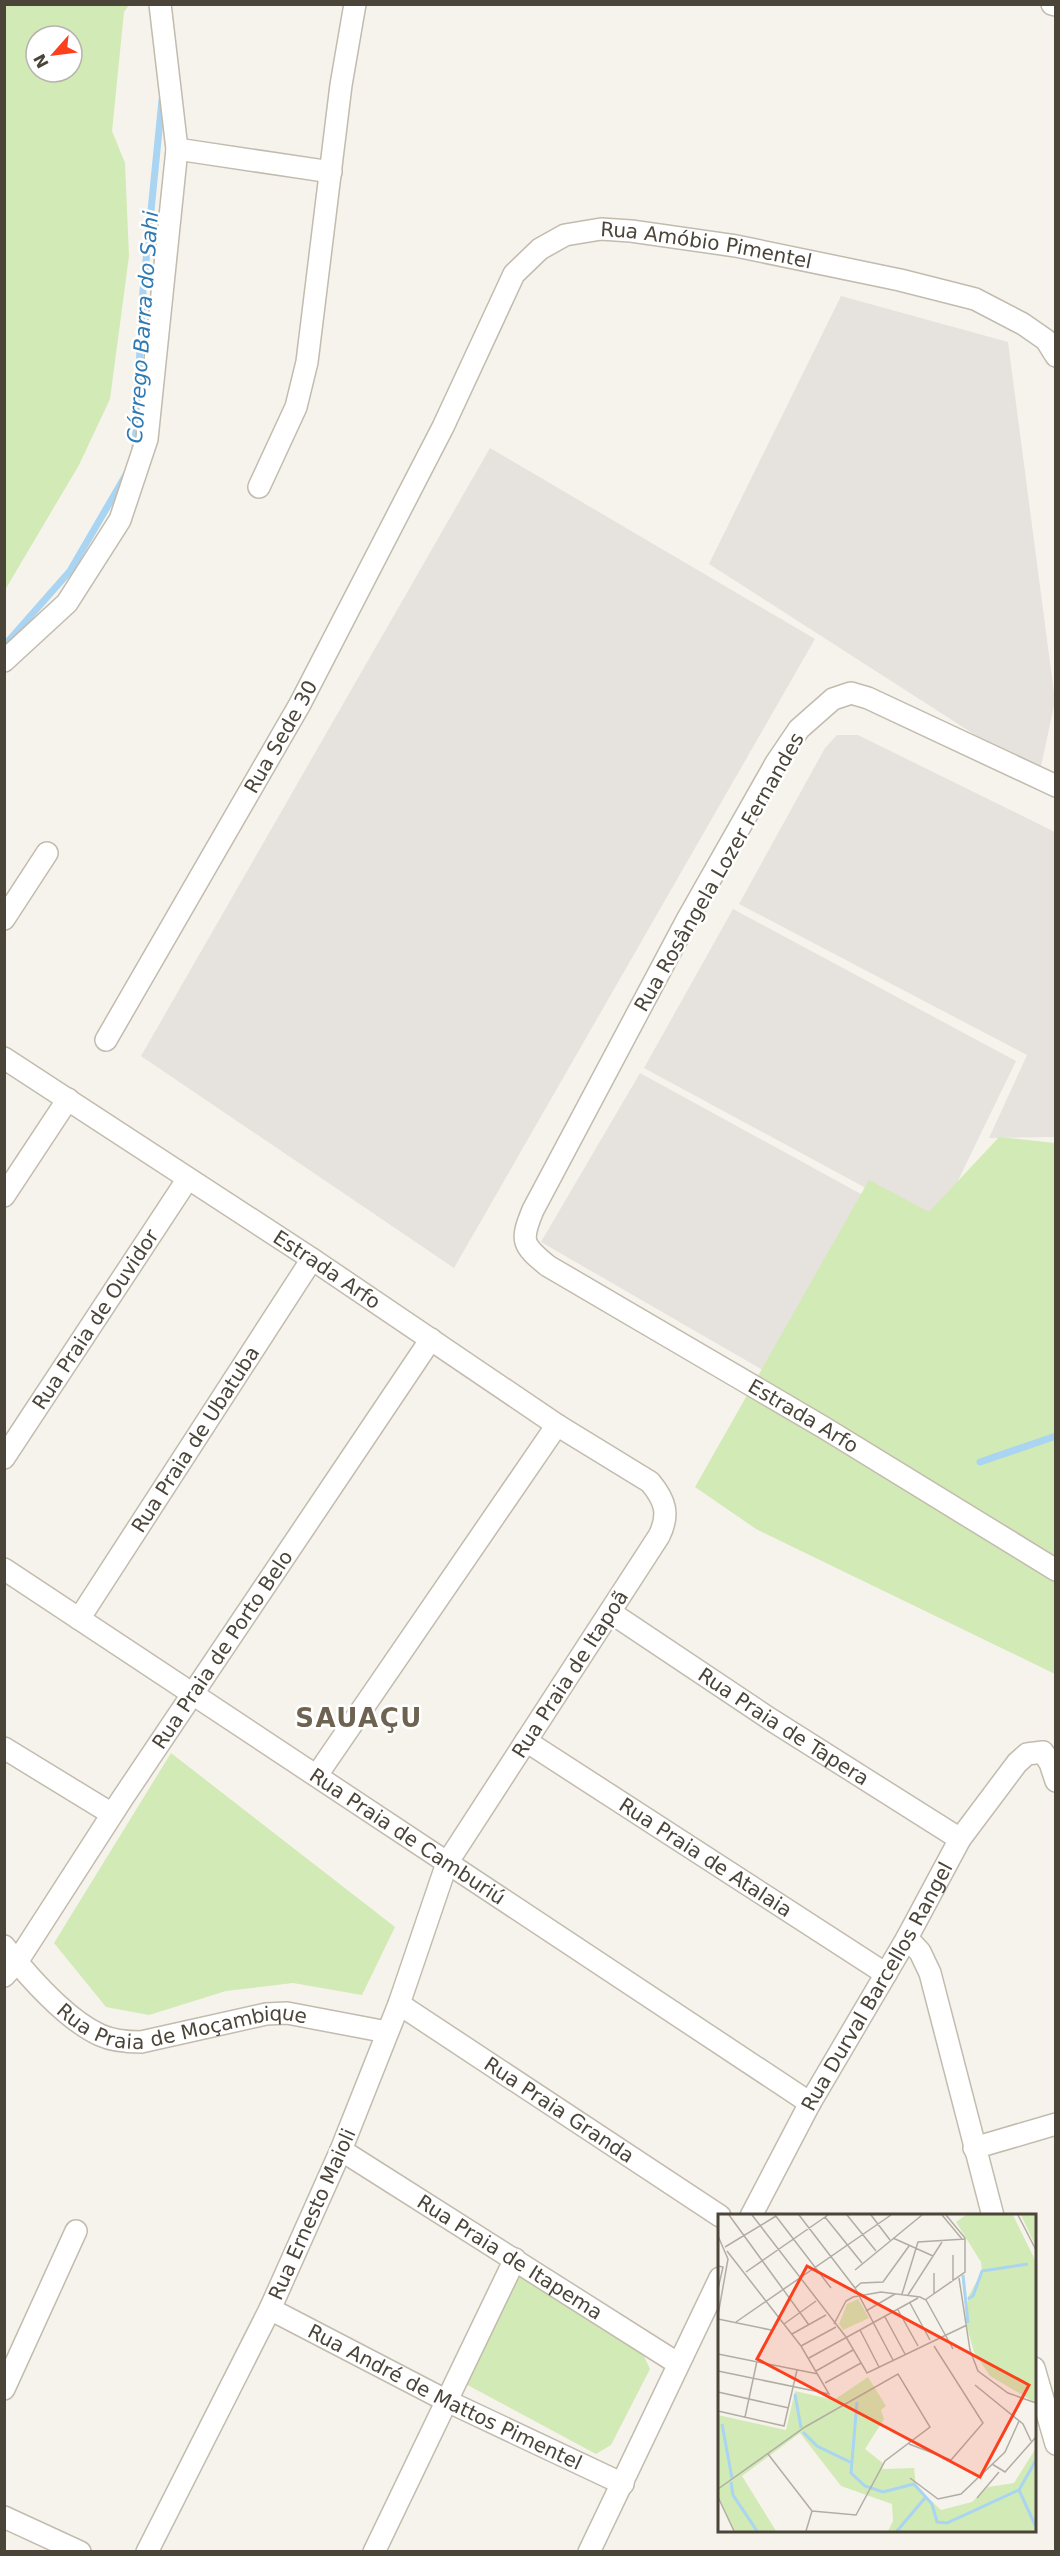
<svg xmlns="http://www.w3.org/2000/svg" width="1060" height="2556" viewBox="0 0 1060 2556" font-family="'DejaVu Sans',sans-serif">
<rect width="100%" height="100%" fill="#f6f3ec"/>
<path fill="#e6e2dd" d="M841,296L1008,342L1055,701L1039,776L709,564Z
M490,448L815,639L454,1268L141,1056Z
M837,735H858L1055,832V1137L989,1138L1027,1055L739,904L825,748Z
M733,909L1016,1061L936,1226L644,1068Z
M640,1073L932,1233L837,1413L541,1242Z"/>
<path fill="#d2eab5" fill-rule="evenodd" d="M5,4L129,5L124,12L112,131L125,163L129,256L110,399L79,465L5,590ZM36,36H72V72H36Z
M999,1137L1055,1143V1674L756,1529L695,1487L869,1180L929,1212Z
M171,1753L395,1927L362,1995L293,1983L226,1991L149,2015L106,2007L54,1943Z
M516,2274L642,2352L650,2369L611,2445L596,2454L460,2381Z"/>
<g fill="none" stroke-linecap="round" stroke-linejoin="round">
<path stroke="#a9d4f2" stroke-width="7" d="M135,448L143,291L162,100
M4,646L70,571L127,473
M980,1462L1056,1436"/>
<defs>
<g id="street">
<path d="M1052,4L1056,5"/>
<path d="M177,149L331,172"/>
<path d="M259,487L296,407L307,362L341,85L355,4"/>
<path d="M4,661L67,603L120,520L147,439L177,149L160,4"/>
<path id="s1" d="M1056,786L868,698L851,693L833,699L799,729L776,763L687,920L533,1210C520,1241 522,1245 548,1266L823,1427L1056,1570"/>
<path d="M4,919L47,853"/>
<path id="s2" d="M106,1040L300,704L443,427L514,274L540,249L565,235L601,229L631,231L736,246L900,280L975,299L1023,324L1046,340L1056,356"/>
<path id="s3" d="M4,1058L312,1259L557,1425L650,1482C665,1500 670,1514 659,1536L447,1863L399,2004L341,2150L270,2309L147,2552"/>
<path d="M4,1196L68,1099"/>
<path id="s4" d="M4,1458L187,1180"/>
<path id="s5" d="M4,1569L810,2103"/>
<path id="s6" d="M610,1612L770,1719L960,1839"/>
<path id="s7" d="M79,1619L312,1259"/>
<path id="s8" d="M526,1741L886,1974"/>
<path d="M4,1748L112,1814"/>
<path d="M317,1775L557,1425"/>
<path d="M907,1938L920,1952L930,1973L993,2216"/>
<path id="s9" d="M4,1946C28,1976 65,2019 100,2035C113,2041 126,2042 141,2042L266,2014L287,2013L387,2032"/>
<path id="s10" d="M4,1976L17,1962L122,1799L431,1339"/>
<path id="s11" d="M399,2004L720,2216"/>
<path d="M974,2148L1056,2124"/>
<path id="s12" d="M341,2150L677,2363"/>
<path id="s13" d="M751,2216L810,2103L907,1938L960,1839L1017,1763L1027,1754L1043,1752L1050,1763L1056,1781"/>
<path id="s14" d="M270,2309L447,2401L623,2484"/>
<path d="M1034,2368L1056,2444"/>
<path d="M4,2389L76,2231"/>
<path d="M4,2517L80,2552"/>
<path d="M374,2552L515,2259"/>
<path d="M589,2552L720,2278"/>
</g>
</defs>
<use href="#street" stroke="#c2bbae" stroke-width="24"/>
<use href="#street" stroke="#fff" stroke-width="21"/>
</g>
<g text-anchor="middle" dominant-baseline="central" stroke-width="5" stroke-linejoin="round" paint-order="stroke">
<g font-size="20" fill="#4b4439" stroke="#fff">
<text stroke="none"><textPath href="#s2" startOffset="1076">Rua Amóbio Pimentel</textPath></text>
<text stroke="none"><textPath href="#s2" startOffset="350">Rua Sede 30</textPath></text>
<text transform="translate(719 872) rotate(-60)">Rua Rosângela Lozer Fernandes</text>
<text stroke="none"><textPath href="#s3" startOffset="386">Estrada Arfo</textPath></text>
<text stroke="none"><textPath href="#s4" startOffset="166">Rua Praia de Ouvidor</textPath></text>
<text stroke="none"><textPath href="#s1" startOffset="1202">Estrada Arfo</textPath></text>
<text stroke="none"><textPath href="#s7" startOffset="214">Rua Praia de Ubatuba</textPath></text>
<text stroke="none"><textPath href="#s10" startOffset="393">Rua Praia de Porto Belo</textPath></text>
<text transform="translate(570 1674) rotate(-57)">Rua Praia de Itapoã</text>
<text stroke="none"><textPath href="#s6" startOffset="208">Rua Praia de Tapera</textPath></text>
<text stroke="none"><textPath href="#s5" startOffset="484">Rua Praia de Camburiú</textPath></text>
<text stroke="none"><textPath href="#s8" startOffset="214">Rua Praia de Atalaia</textPath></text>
<text stroke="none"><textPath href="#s13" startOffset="262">Rua Durval Barcellos Rangel</textPath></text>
<text stroke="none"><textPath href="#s9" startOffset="213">Rua Praia de Moçambique</textPath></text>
<text stroke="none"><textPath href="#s11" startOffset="192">Rua Praia Granda</textPath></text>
<text transform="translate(312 2214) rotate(-66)">Rua Ernesto Maioli</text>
<text stroke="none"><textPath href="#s12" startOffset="200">Rua Praia de Itapema</textPath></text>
<text stroke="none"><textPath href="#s14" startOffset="196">Rua André de Mattos Pimentel</textPath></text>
</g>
<g font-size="21" font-style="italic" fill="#2e7ab2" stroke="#fff">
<text transform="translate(143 327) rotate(-86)">Córrego Barra do Sahi</text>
</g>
<g font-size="26" font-weight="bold" letter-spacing="1.5" fill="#6e6250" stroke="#fff">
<text x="359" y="1718">SAUAÇU</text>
</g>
</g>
<g transform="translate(718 2214)">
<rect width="318" height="318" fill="#f6f3ec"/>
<path d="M248,1H295L318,48V189L272,162L256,138L248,110L250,83L264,58L263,48L238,8ZM303,1H318V33ZM140,85L151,104L125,116L121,110L129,90ZM150,163L168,192L163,196L166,205L147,235L166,250L164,255L196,254L198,273L223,296L254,288L270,273L296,269L318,234V317H170L175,307L174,290L123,272L82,219L24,262L58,317H16L0,281V201L68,216L77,177L116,186Z" fill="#d2eab5"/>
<path fill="none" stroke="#a9d4f2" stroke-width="3" d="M245,61L250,109M250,85L255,82L264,57L310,50M77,180L83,214M139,188L133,259L147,272L165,278L196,270L214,290L219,308L229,309L301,276M4,210L14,264M85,218L99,232L134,249M318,246L301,276L318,313M13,268L15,281L39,317M179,317L207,284"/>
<path fill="none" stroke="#b2ada4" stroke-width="1.5" d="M11,1L91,111M34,1L128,123L149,159L249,111M57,1L113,74M81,1L137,74L175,146M129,1L158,37M153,1L172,26M224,1L244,25M300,1L318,36M107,3L144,49M0,22L10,45L0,101M175,24L215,42M7,33L58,2M0,52L5,53L0,75M137,56L204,1M28,58L110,1M241,64L252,136L260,157L290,179L318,189M235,67V41M137,74L143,69L165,68L191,32M216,79V59M184,80L200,28L247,25M190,81L224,28M207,86L247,58V24L228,1M192,89L212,126M180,96L200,132M148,97L177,80M167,103L187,140M0,105L53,116M18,108L173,1M66,110L98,87M116,110L128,87L135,83L163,78L202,83L208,86L235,135M142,116L161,153M74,120L108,101M83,132L118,113M0,140L100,160M91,144L200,84M0,157L111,180L83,132L9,37M98,157L135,136M107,169L143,149M257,171L305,210L313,227M0,178L71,194M0,197L66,212L79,156M27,203L39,147M191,230L233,246L265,209L216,132M50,240L94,297M274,250L287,258L318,223M192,264L220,285L243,280L287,238L301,207M0,275L87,213L180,160L212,213L167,247L138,301L94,297M0,283L16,317M259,284L281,258M88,317L94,297"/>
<path fill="#fc3f1d" fill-opacity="0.15" stroke="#fc3f1d" stroke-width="3" d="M89,52L311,171L262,263L39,145Z"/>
<rect width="318" height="318" fill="none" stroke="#4b4439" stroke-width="3"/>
</g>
<rect width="1060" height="2556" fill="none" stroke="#4b4439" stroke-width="12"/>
<g transform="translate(54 54) rotate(242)"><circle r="28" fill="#ffffff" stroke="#b7b4b0" stroke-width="1.5"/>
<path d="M0-4.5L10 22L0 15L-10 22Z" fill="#fc3f1d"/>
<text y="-9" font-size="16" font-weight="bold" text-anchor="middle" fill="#4b4439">N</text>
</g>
</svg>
